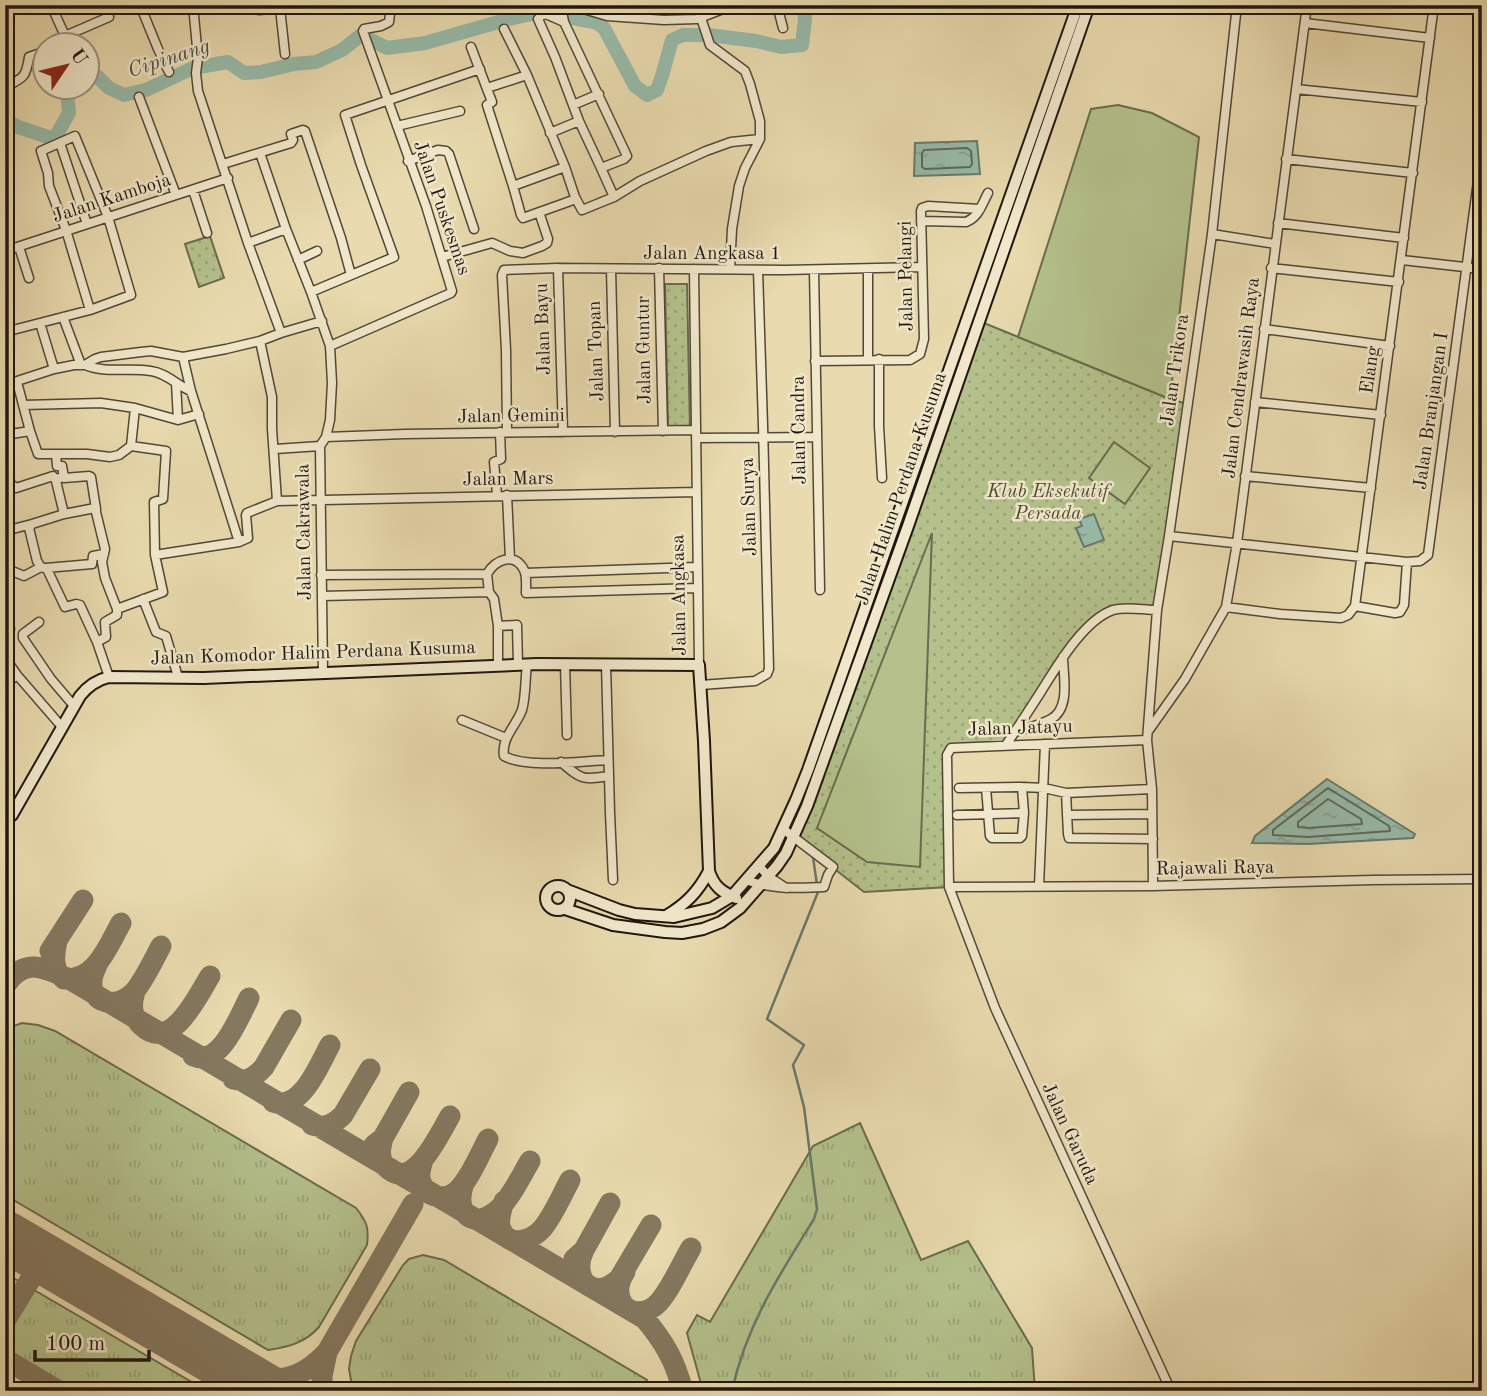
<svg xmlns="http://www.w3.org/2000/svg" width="1487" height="1396" viewBox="0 0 1487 1396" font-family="'Old Standard TT',serif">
<defs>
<pattern id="grass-tufts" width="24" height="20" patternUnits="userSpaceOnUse" patternTransform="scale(1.75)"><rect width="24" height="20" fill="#b4c18c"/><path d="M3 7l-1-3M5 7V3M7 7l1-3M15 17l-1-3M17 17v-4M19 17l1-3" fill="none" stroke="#9aa578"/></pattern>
<pattern id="park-dots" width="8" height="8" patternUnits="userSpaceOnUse" patternTransform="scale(1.75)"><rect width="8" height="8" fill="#b4c18c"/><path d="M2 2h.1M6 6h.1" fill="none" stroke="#9aa578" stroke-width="1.8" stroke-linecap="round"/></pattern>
<pattern id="water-ripples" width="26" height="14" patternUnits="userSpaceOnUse" patternTransform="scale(1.75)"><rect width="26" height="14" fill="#97bbaa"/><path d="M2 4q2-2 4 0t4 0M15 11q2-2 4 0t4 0" fill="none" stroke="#82a091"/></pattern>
</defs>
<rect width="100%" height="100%" fill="#e9dbaf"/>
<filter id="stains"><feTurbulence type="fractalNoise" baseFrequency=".00286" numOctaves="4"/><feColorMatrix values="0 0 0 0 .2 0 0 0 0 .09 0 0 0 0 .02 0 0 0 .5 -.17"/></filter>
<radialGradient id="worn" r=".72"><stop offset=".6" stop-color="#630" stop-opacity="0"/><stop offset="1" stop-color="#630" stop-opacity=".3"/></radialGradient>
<path fill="url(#grass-tufts)" stroke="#6a6c4e" stroke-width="2" d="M22,1023L38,1025L55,1031L356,1208C367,1222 369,1227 367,1245L319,1327C305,1343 288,1347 268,1350L5,1195V1031L8,1028Z
M860,1123L921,1260L968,1241L1032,1348L1035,1391H703L687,1333L697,1315L710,1322L813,1146Z
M423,1255L444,1260L647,1380L643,1391H353L349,1369L351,1356L356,1341L403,1265L409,1259Z
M5,1273L207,1391H59L6,1359Z"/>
<path fill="url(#park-dots)" stroke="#6a6c4e" stroke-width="2" d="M210,236L224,278L199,287L185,244Z
M665,284H687L690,429H668Z
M979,321L1170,399L1187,404L1157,610L1112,611L1076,640L1006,745L949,751V887L864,892L795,838Z"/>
<path fill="#b4c18c" stroke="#6a6c4e" stroke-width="2" d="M1118,105L1152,113L1199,137L1170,399L1018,337L1091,109Z
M1114,442L1150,468L1125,504L1089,478Z
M932,533L920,867L867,862L817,828Z"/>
<path fill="url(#water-ripples)" stroke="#67796c" stroke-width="2" d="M977,141L980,174L914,176L915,143Z
M1094,514L1104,540L1084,547L1076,528L1082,526L1079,519Z
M1327,779L1415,834L1413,838L1308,844L1252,843L1255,836Z"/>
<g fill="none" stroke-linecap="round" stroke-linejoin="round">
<path stroke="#5c685c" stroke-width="2" d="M967,148L971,151L972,164L970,167L925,169L922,167V153L924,150Z
M1328,788L1389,826L1390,831L1308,837L1273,835V830Z
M1328,799L1361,819L1362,824L1308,828L1298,827V822Z"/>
<path stroke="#67796c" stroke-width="2.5" d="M732,1391C746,1326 779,1275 814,1219L817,1209L804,1107L793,1065L804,1045L767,1019L818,892L813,857"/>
<path stroke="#97bbaa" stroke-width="14" d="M88,74L97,76L109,88L124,95L146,90L193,68L228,62L244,73L261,72L294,64L316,62L342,50L361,35L387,48L425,43L509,19L541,12L597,23L604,28L635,86L647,95L657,90L662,76L672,40L683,35H709L756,41L781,47L802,45L805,19L804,10L808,5
M5,120L18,127L54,139L69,113L67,89L69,88"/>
<path stroke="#84785f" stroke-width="21" d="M57,941C54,955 52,970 64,979C96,981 108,946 121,923
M50,951L83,900
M97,965C95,970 92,975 92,981C90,1005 117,1008 132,994C142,985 154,959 161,946
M5,986C24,957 43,967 69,979L645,1319C665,1343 675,1361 683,1391
M135,991C131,1005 131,1016 142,1026C171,1054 198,995 210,976
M193,1056C220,1068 239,1017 249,998
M233,1079C246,1083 255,1077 264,1067L291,1020
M273,1102C301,1112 319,1065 330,1045
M312,1125C325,1129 334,1124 343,1115L370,1069
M383,1138C380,1149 378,1160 387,1168C413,1193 440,1133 450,1116
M374,1145L383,1138L409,1092
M423,1160C421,1167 418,1175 421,1182C426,1198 445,1201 457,1191C470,1179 480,1154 488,1139
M465,1181C453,1207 468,1232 495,1212C509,1202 521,1176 530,1161
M504,1201C502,1210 497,1220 501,1229C508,1249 532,1240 542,1229C553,1216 562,1195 570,1180
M584,1250C576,1266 579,1292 603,1288C609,1287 614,1283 619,1279L651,1225
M574,1259L584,1250L610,1203
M625,1272C621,1278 618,1285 619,1293C621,1313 642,1317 656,1305C668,1295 682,1263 691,1248
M5,1321L43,1259
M327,1352L413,1204
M5,1359L59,1391
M237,1372C276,1383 298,1383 327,1352L322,1376V1391"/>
<path stroke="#84785f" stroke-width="51" d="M5,1236L269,1391"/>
<defs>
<path id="street" d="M51,5L65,36
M140,5L158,49L169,72
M193,5L198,58L196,73L198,91L248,243L281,333L322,321
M258,5L259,10L280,8L285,54
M513,5V8L529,5
M561,5L564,22L627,156L624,159L601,168L614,197
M570,5L607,16L664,20L697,19L733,5
M777,5L783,28
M280,8L363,5
M701,18L710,45L745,71L750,84L760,121V139L745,168L739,186L732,229L730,269
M564,22L546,14L542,15L538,19L555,57L579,121L601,168
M1305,23L1430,38
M504,29L527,75L565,167L575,197L582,210L614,197L640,181L706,151L731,142L760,139
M57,46L63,42L65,36L109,17L103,5
M471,47L492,102L487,105L513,186L565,167
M5,87C23,78 26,78 29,57L46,51
M487,88L527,75
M1296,89L1422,102
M139,97L176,195
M573,105L599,94
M397,126L460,111
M550,133L579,121
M60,143L87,224
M260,153L286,229L311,292L330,346L332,383L330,420L326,437L320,446L323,673
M1286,159L1413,173
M408,161L438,150L446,151L449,154L474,229
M223,164L291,143L293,140L291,134L303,130L305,131L341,238L351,275
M513,186L521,215L523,218L576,199
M193,190L207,233
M921,221L966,222C979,217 982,204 988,193
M1278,223L1404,238
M1212,234L1275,244
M248,243L286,229
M19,247L29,278
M5,251L228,178
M442,257L492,243L510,251L523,253L542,246L547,243L548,239L539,212
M298,260L317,251
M1402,260L1482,269
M558,268L563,432
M659,268L663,431
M1271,268L1399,282
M611,269L615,432
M694,269L699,665
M814,270L820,590
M5,286V289
M311,292L394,257L361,165L345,115L480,69
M63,317L81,365
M1264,329L1390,346
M5,332L90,310L131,295L108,217L75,136L41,151L48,173L49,186L66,230L90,310
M330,346L451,293L452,291L426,206L363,31L364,29L381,26L389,22L391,5
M183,357L191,391L239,542
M868,359V269
M879,359V426L882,478
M815,361L910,360L920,354L924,339L921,211L922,208L928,206L980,209
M85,365C107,374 129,367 151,371C166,373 177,385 191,391
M54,369L74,365H85L95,359L101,357L141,352L151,351L183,357L226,349L260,341
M17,382L30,431L38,454H87L110,457L119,455L131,446L135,408L178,420L199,414
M176,383L178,420
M5,385L54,369L40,323
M1255,402L1381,415
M23,405L101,403L135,408
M507,432L506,350L502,275L504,270L558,268L785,270L922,267
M5,435L30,431
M326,437L405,434L695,430
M696,438L817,437
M131,446L166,451L163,499L154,502L155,555
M275,449L320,446
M56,454L57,466H62L64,477L56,479V481L64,514
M1245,476L1371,488
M64,478L89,476L91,477L96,509
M5,485L11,484L16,488L53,476L56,481
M497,495L494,462L501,459L500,432
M507,495L510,559
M277,501L272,429V397L260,341L281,333
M5,531L32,524
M1169,536L1407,562L1420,561L1428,555L1482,151
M41,567L47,569L65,607L76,604L80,605L97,642L109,677
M5,568L24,576L41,567L37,561L29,528L32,524L64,514L95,508L105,549L102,562L105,578L117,609
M46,568L92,564L93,556L104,554
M525,573L697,567
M321,575L487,574
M322,596L489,592
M143,599L156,632L166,636L178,677
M1355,606L1395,613L1400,612L1404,605L1407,562
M1226,607L1280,614L1341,618L1348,615L1355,606L1434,5
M39,622L23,634V638L51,679L74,706
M498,626L517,625L518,665
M5,632L10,629
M97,642L106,637L105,622L117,615V609L163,592L155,555L239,542L248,538L246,515L247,513L277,501L696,492
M5,658L17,675L62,727
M565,664L567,735
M606,664L610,813L613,880
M527,665C525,679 526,696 522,710C516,726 501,738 504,756C527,769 582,761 608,760
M498,666V626L494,599L489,592L487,574C495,560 515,551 524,570C527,576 526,586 526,593L697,588
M5,684L17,675
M701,685L755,681L767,674L769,669L763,425L758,270
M462,720L506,738
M1149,730L1185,679L1226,607L1237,543L1307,5
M1015,732C1027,728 1040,725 1051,719C1071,708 1063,675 1063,657
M1147,740L951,748L947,755L949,887L995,1008L1171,1391
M1006,745C1018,727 1030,709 1042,690C1057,666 1084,620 1113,610C1126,606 1143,610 1157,610
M561,762C582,780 582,780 609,776
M959,788L1022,787L1044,788L1066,793L1152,789
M986,788L990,836L992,838H1020L1022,836L1024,813L1022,787
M1066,793L1068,834L1069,838L1153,839
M957,815L1024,813
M1067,815L1152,814
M759,866L768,876L786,888
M746,880C772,890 797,888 824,887L828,875L833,867L783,829
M1039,886L1045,744
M1153,886L1152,789L1147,740L1157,610L1169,536L1212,234L1237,5
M949,887L1153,886L1372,880L1482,879"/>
<path id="secondary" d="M5,820L12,815L80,696C88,686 96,680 109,677L204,678L537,664L699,665L704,741L709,871C714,887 722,892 736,898
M546 898a12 12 0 1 1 24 0a12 12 0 1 1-24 0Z
M567,890L619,910L635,914L674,917L712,908L732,896L774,848L796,800L808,770L1078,5
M565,909L613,925L665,932L682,933L703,929L721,922L740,908L777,866L786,853L807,806L908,526L1089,5
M666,916C686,904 698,892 709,871"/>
</defs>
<use href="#street" stroke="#524737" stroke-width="11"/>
<use href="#secondary" stroke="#20160f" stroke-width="14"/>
<use href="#street" stroke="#f1e8cb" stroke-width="8"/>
<use href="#secondary" stroke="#f1e8cb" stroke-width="10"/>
</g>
<g text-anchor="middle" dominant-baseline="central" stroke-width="5" stroke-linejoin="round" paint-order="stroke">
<g font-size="19" fill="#20160f" stroke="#f1e8cb">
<text transform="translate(112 199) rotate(-18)">Jalan Kamboja</text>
<text transform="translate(441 208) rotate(71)">Jalan Puskesmas</text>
<text x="712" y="254">Jalan Angkasa 1</text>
<text transform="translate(907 276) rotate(-91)">Jalan Pelangi</text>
<text transform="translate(544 329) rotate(-92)">Jalan Bayu</text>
<text transform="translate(645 350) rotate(-91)">Jalan Guntur</text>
<text transform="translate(597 351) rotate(-92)">Jalan Topan</text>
<text transform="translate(1176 370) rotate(-82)">Jalan Trikora</text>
<text transform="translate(1371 370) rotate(-82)">Elang</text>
<text transform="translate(1242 378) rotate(-83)">Jalan Cendrawasih Raya</text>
<text transform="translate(1432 411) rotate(-82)">Jalan Branjangan I</text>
<text transform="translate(511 417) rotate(-1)">Jalan Gemini</text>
<text transform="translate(800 430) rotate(-91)">Jalan Candra</text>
<text transform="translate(508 480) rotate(-1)">Jalan Mars</text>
<text transform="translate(902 489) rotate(-71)">Jalan Halim Perdana Kusuma</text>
<text transform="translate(750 507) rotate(-92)">Jalan Surya</text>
<text transform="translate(305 532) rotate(-91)">Jalan Cakrawala</text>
<text transform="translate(680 595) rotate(-91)">Jalan Angkasa</text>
<text transform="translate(313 654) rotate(-2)">Jalan Komodor Halim Perdana Kusuma</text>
<text transform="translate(1020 729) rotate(-2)">Jalan Jatayu</text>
<text transform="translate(1215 869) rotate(-1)">Rajawali Raya</text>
<text transform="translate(1069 1134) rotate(65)">Jalan Garuda</text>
</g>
<g font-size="19" font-style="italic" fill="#4c4934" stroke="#f1e8cb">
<text x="1048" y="492">Klub Eksekutif<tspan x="1048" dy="22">Persada</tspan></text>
</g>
<g font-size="21" font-style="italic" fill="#4a5045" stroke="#f1e8cb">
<text transform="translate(169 59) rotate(-18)">Cipinang</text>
</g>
</g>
<rect width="1487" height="1396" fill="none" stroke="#e9dbaf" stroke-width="28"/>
<rect x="7" y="7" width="1473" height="1382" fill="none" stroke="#20160f" stroke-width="3.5"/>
<rect x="14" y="14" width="1459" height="1368" fill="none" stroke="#20160f" stroke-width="2"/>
<g transform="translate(66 66) rotate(55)"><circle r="33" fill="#f1e8cb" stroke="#9d9480" stroke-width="2"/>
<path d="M0-5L12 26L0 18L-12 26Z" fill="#8f2418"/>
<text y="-10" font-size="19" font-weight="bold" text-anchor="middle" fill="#20160f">U</text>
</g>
<path d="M35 1350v10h114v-10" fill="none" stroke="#20160f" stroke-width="3.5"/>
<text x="46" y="1350" font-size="21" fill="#20160f" stroke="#f1e8cb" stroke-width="5" paint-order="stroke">100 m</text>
<rect width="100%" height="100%" filter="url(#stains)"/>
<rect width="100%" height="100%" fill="url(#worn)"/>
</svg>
